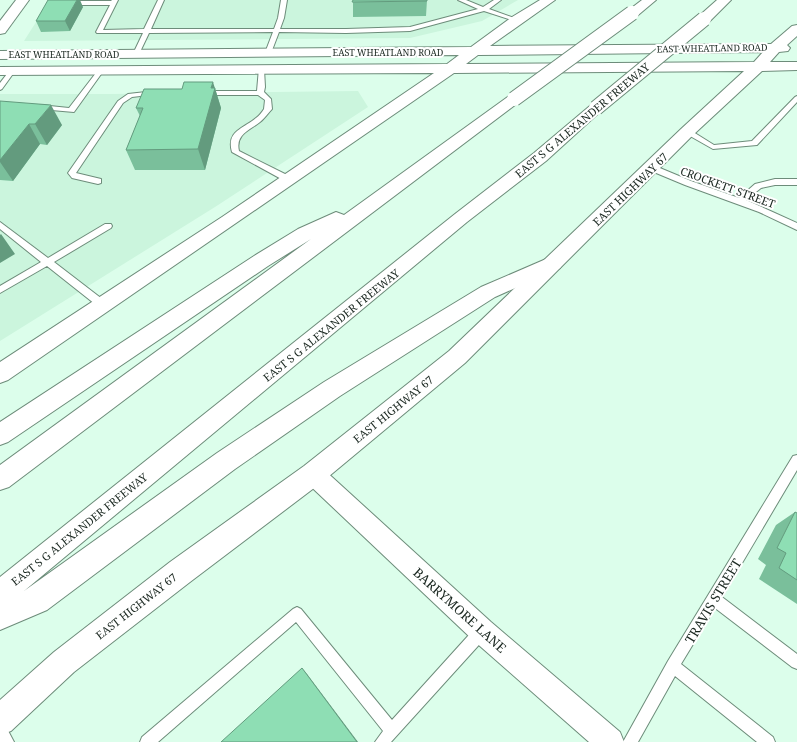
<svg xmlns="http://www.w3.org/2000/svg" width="797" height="742" viewBox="0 0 797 742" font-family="'Noto Serif',serif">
<rect width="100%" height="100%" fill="#dcfeeb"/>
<path fill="#cbf5dd" d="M50,0H518L482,21L410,38L24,41Z
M358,91L368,107L215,207L0,341V94H110Z"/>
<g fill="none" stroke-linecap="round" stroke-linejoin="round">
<defs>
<path id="service" d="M112,0H118L103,30L144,29L158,0H164L151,29H274L278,18L281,0H287L284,18L280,29H346L410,27L478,9L458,0H466L483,7L494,0H501L489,9L520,20L515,21L484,11L410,31L346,33L279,32L271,53L268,55L265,53L273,32L149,33L139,54L136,56L133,54L143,33H97L96,32L110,5H77L74,3L77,1H111Z
M259,68L264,69L265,87L264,92L271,99L272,109C268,113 265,118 260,122C250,130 235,134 239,151L291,177V181H285L232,152C226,131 243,129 256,118C259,116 262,112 264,109L265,100L258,95H203L200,93L203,91H257Z
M99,69L104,70L74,112L40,109L36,107L40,105L69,108Z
M10,70L15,71L2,89L0,90V83Z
M155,91L158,93L157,94L132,97L123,103L76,173L101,179V183L98,184L72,178L68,173L118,101L128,94Z
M797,96V102L757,145L713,149L683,132L687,130H690L714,145L752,141L795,97Z
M649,166H655L691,181L739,198L755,184L775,179H797V185H775L761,188L746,200L797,223V230L759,212L685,185L649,170Z
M0,222L48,258L105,224H111L112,226L111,228L54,262L106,302L108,305L106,308H100L47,266L0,293V286L41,262L0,229Z
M797,455V470L722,597L797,654V669L792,667L715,608L681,664L773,737L775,742H757L675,676L638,742H623L668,661L793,456Z
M297,607L301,609L392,720L477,626L482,625L487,626L488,631L487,636L391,742H375L383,731L296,622L158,742H140L142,737L293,609Z
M0,723L5,725L14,742H0Z"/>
<path id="minor" d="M313,464L321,467L491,622L620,732L624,742H589L473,640L305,481L302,474L305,467Z"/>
<path id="tertiary" d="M16,0H29L5,33L0,34V21Z"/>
<path id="secondary" d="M540,0H555L490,46L771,44L792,26L797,25V36L787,45L790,48L788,51L779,52L770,62H797V70L762,71L693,135L465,363L322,482L190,582L74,672L11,731L0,735V700L54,652L170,562L304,466L449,351L681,129L744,71L454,73L8,380L0,383V362L222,217L434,73L0,75V67L447,64L459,55L0,59V51L471,47L512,17ZM763,52L754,62L466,64L478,55Z"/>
<path id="motorway" d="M642,0H656L637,16H627L625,13Z
M717,0H731L709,22H699L697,19L699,16Z
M514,94L519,96L522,99L519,102L9,487L0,490V465L311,239L268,266L8,442L0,445V422L254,256L298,229L336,212L344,215L509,96Z
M596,103L601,105L604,108L601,111L546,161L467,222L24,591L217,453L324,382L481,287L553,256L560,258L563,263L560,268L495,297L340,396L235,469L47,610L0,630V577L455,214L534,153L591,105Z"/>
</defs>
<use href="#service" stroke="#6d8c7a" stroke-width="2"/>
<use href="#minor" stroke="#6d8c7a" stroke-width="2"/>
<use href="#tertiary" stroke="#6d8c7a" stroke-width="2"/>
<use href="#secondary" stroke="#6d8c7a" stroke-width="2"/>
<use href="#motorway" stroke="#6d8c7a" stroke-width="2"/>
<use href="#service" fill="#fff" fill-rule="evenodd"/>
<use href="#minor" fill="#fff" fill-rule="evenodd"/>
<use href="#tertiary" fill="#fff" fill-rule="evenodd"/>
<use href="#secondary" fill="#fff" fill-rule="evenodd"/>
<use href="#motorway" fill="#fff" fill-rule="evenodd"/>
<defs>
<path id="motorway-bridge" d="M514,99L632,13
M596,108L704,19"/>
</defs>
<use href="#motorway-bridge" stroke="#6d8c7a" stroke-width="16" stroke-linecap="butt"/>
<use href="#motorway-bridge" stroke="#fff" stroke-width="14"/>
</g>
<path fill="#7abf9b" d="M353,0H427L426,16L353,17Z
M83,7L70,31L41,32L36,21Z
M215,88L221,108L205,170H135L126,150L140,116L136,108Z
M0,101L62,125L47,145L40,144L13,181L0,180Z
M795,512L797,513V604L759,579L766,565L758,559L776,525Z"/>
<path fill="#639b7e" d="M77,0H80L83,7L70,31L65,21Z
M213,82L221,108L205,170L198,149L211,88Z
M51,105L62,125L47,145L35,124Z
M29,124L40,144L13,181L0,162V160Z
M1,234L15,254L0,263V235Z
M302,668L307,674L358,742H357Z"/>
<path fill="#8edeb4" stroke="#639b7e" d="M48,0H77L65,21H36Z
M353,0H427V1L352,2Z
M184,82H213L211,88H215L198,149L126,150L143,108H136L144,89H182Z
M0,101L51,105L35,124H29L0,160Z
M795,512L797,513V580L779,568L786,553L777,548Z
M302,668L357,742H221Z"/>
<g text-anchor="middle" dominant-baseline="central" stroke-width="4" stroke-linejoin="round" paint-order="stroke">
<g font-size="9" fill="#1b2821" stroke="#fff">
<text transform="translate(712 48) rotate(-1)">EAST WHEATLAND ROAD</text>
<text x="388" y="52">EAST WHEATLAND ROAD</text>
<text x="64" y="54">EAST WHEATLAND ROAD</text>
</g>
<g font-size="11" fill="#1b2821" stroke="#fff">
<text transform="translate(582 120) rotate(-40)">EAST S G ALEXANDER FREEWAY</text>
<text transform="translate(728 187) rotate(20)">CROCKETT STREET</text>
<text transform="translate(630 189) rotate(-44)">EAST HIGHWAY 67</text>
<text transform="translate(331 325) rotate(-39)">EAST S G ALEXANDER FREEWAY</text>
<text transform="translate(393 409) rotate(-39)">EAST HIGHWAY 67</text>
<text transform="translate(79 529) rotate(-39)">EAST S G ALEXANDER FREEWAY</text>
<text transform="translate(136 606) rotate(-38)">EAST HIGHWAY 67</text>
</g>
<g font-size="13" fill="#1b2821" stroke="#fff">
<text transform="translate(713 601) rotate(-59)">TRAVIS STREET</text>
<text transform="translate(460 610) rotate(42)">BARRYMORE LANE</text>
</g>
</g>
</svg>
